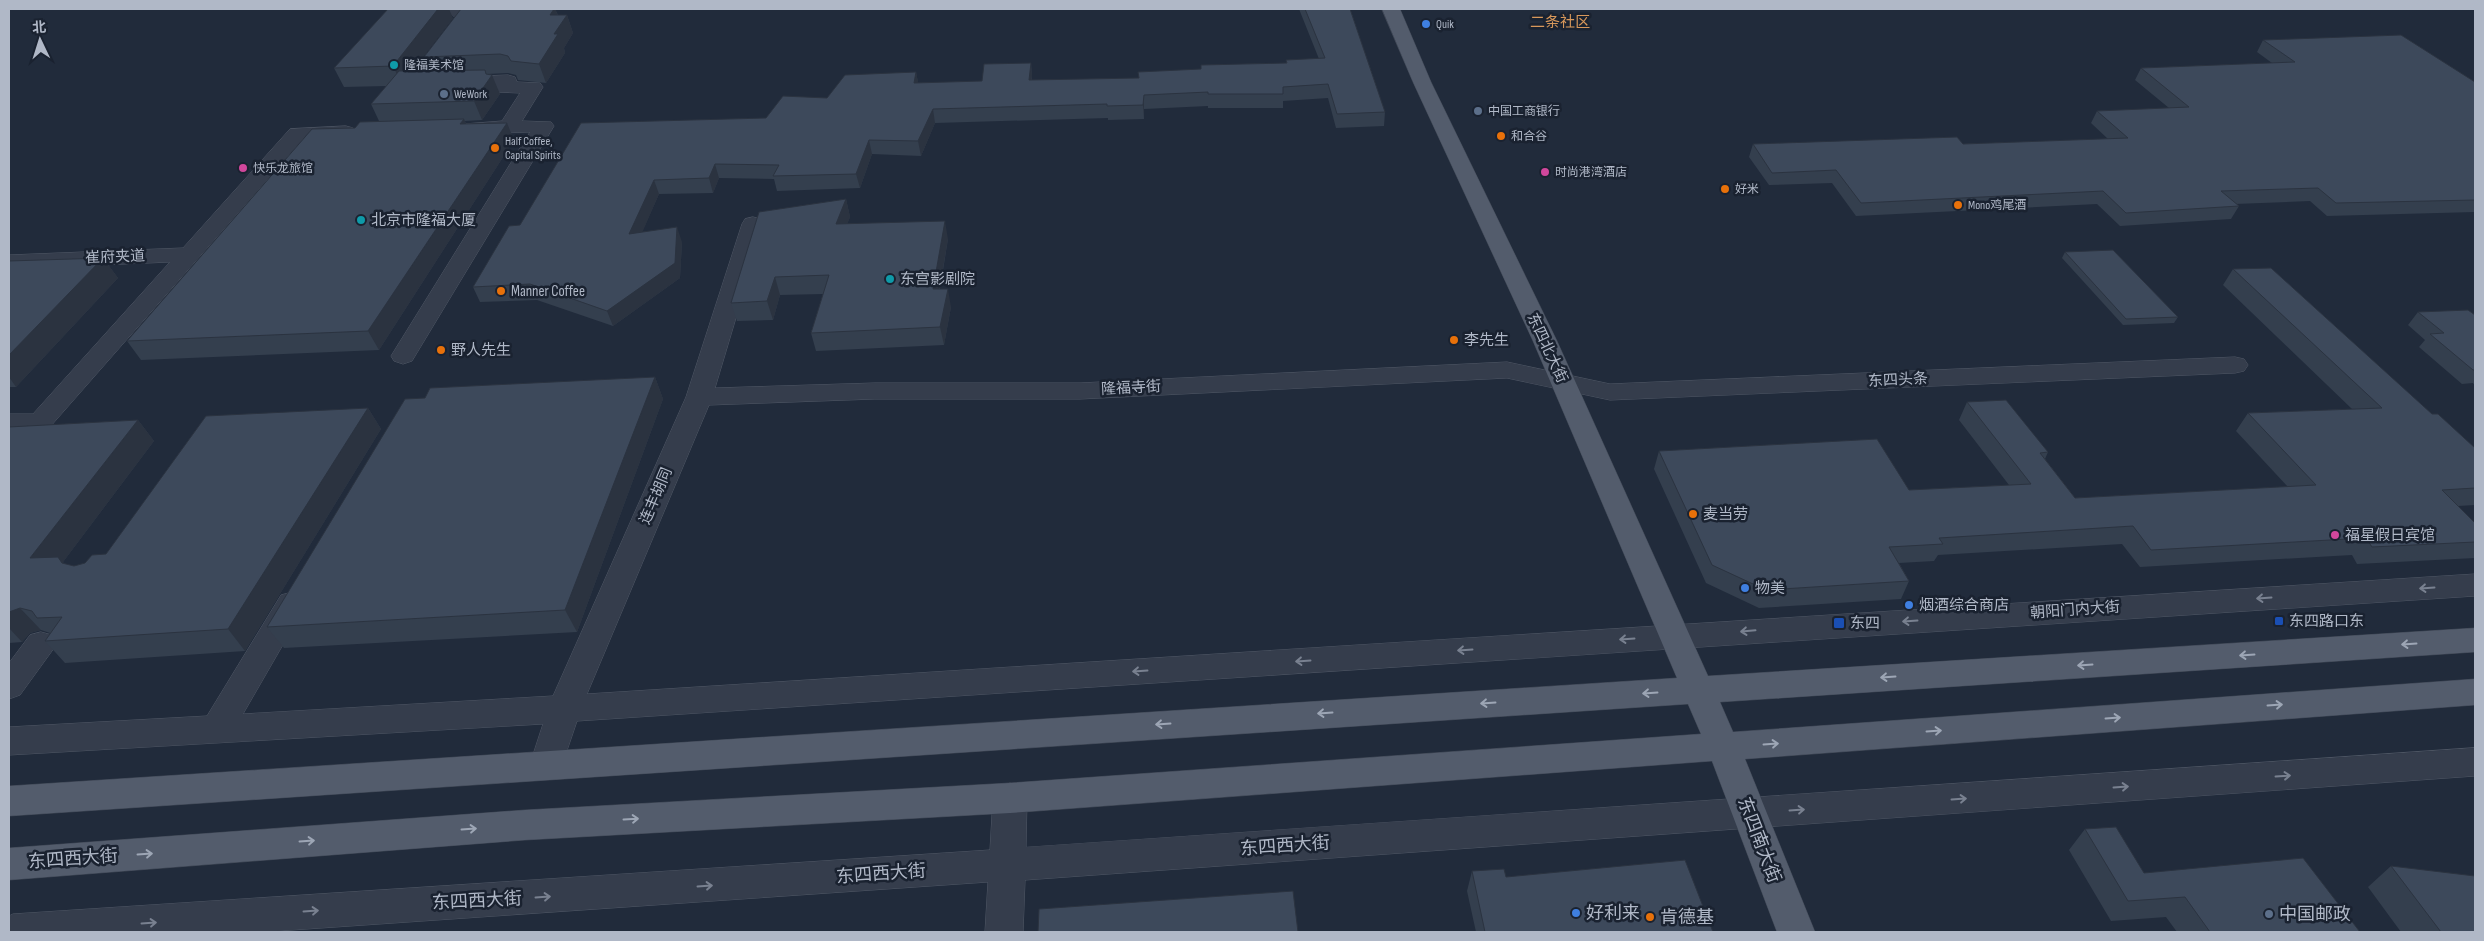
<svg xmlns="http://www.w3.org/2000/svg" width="2484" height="941" viewBox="0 0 2484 941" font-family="'Sofia Sans Condensed','Noto Sans SC',sans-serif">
<rect width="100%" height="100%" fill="#212b3b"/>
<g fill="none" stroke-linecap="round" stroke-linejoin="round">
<defs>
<path id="minor" d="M447,9H465L473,18L428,78L508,75L515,77L517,82L540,83L543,87L522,121L551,122L554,126L415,356L412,361L403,364L394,361L391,356L530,132L471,134L464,132L461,128L464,124L502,121L520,93L496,92L494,87L413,90L406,88L403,84L455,18Z
M346,126L353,128L356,132L353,136L303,139L49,428L9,432V414H33L170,262L9,269V255L183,248L290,129Z
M753,217L761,219L764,224L715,388L875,383H1080L1507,362L1610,384L2235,357L2244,359L2248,365L2244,371L2235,373L1610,400L1507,378L1080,399H875L709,405L587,694L2475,574V596L577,721L559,774L547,778L535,774L530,764L543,724L9,755V727L207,716L281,595L292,592L303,595L307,603L243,714L553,696L686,397L742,224L745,219Z
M41,632L52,635L57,644L20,695L9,699V663L30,635Z
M2475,748V776L1025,880L1023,932H985L988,882L263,932H9V916L13,914L990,850L993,798L998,787L1010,783L1022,787L1027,798L1026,847Z"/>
<path id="major" d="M1382,9H1400L1431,82L1557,341L1708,676L2475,628V652L1720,702L1733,732L2475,679V705L1745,759L1815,932H1777L1712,761L1010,813L525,840L9,880V848L525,810L1010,783L1701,734L1688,704L9,816V786L1677,678L1533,341L1413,82Z"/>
</defs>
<use href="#minor" stroke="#505866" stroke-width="1"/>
<use href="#major" stroke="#3e4654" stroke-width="1"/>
<use href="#minor" fill="#353d4c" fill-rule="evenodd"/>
<use href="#major" fill="#535c6c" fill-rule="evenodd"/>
</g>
<path fill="#343f4e" d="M1299,9H1350L1385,112L1384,126L1336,128L1328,98L1283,101V108H1208V106L1144,109V119L1108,120V118L935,123L921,156L872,154L860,188L777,191L774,179L719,178L713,193L659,194L642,232L682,242L680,278L613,326L537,300L480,302L473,287L520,225L766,118L827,98L916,72L918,83L982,81L1031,63L1032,76V80L1138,78L1201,69L1286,63V60L1319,59Z
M556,11L558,15H567L573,33L564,48L565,53L546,83L518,80L516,75L508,73L487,74L500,94L482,120L465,121L466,124L514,140L379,350L141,360L127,341L355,128L379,121L371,104L387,86L344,87L334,68L453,18L412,71H430L424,57Z
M2263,40L2475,82V212L2327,216L2310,201L2235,204L2239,206L2231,219L2120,226L2097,204L1856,216L1832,183L1769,185L1749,157L1753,144H1963L2108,139L2091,123L2097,111L2169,108L2135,80L2141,68L2272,63L2257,52Z
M846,199L850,217L847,224L948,239L940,289L951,307L944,345L816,351L811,333L823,294L780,295L773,320L737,321L731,303Z
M2065,252L2178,317L2174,323L2123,325L2062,258Z
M103,258L118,278L16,387H9V261Z
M2233,269L2475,448V505L2458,506L2475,523V558L2357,564L2352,555L2140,567L2122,544L1938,555L1934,561L1899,563L1909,581L1901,599L1759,608L1706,583L1654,469L1659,451L1909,490L2009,485L1959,420L1967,402L2048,452L2045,459L2075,498L2288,487L2236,431L2248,413L2352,409L2223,285Z
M2418,312L2475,315V386L2473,383L2462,384L2419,347L2425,340L2408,325Z
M655,377L663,399L577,632L284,648L267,627L425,398Z
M368,408L381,429L245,651L65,663L45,641L50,633L41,630L30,633L22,642L9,643V427L138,420L154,441L63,562L64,564L74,566L85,563L106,554Z
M2085,829L2144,873L2360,932H2177L2166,917L2111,921L2069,850Z
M2391,866L2475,932H2401L2368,887Z
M1472,871L1506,877L1713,932H1476L1467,891Z"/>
<path fill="#2b3340" d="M438,9H449L453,18L402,85L393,66Z
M538,9H557L556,11L561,24L567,15L573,33L564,48L565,53L546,83L539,64Z
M1031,63L1032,76L1030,94L1029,80Z
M916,72L919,86L914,83Z
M492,75L500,94L482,120L474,101Z
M1144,95V119L1143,105Z
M933,109L935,123L921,156L918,141Z
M464,119L471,136L460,124Z
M507,123L514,140L379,350L368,331Z
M869,140L872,154L860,188L856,174Z
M715,164L719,178L713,193L709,178Z
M654,180L659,194L635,249L629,234Z
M846,199L850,217L840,242L836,224Z
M945,221L948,239L936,308L933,289Z
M677,227L682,242L680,278L613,326L607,311Z
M103,258L118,278L16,387L9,377V355Z
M775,277L780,295L773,320L767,301Z
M948,289L951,307L944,345L940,327Z
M655,377L663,399L577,632L565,610Z
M368,408L381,429L245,651L228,629Z
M138,420L154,441L63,562L77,579L30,558Z
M20,608L41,630L30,633L22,642L9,628V612Z"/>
<path fill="#3d495b" stroke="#2b3340" d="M388,9H438L393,66L334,68Z
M461,9H554L550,15H567L554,34H558L539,64L511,61L508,56L500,54L424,57Z
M1305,9H1350L1385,112L1337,114L1328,84L1283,87V94H1208V92L1144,95L1143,105L1107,106V104L933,109L918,141L869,140L856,174L773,176L779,165L715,164L709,178L654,180L629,234L677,227L675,263L607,311L530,284L473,287L509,226L520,225L581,123L766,118L783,96L827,98L845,75L916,72L914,83L982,81L984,64L1031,63L1029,80L1139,78L1138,72L1201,69V65L1287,63L1286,60L1325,58Z
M2401,35L2475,82V200L2336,203L2318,188L2221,191L2239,206L2126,213L2103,191L1861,203L1836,170L1772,173L1753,144L1957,137L1963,144L2128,138L2097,111L2189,107L2141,68L2295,62L2263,40Z
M485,70L486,74L492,75L474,101L371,104L399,71Z
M464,119L460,124L507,123L368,331L127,341L312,129L355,128L360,122Z
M846,199L836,224L945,221L933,289H948L940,327L811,333L829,275L775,277L767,301L731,303L759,212Z
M2113,250L2178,317L2126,319L2065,252Z
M103,258L9,355V261Z
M2271,268L2432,414H2438L2475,448V488L2442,490L2475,523V542L2372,547L2366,538L2151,550L2133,526L1939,538L1943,544L1889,547L1909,581L1766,590L1712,565L1659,451L1877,439L1909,490L2031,484L1967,402L2006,400L2048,452L2040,453L2075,498L2316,485L2248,413L2382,408L2233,269Z
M2468,310L2475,315V370H2473L2430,334L2444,333L2418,312Z
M655,377L565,610L267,627L405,399L425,398L430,388Z
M368,408L228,629L45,641L62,617L37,618L32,611L20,608L9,612V427L138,420L30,558L58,557L62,563L74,566L85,563L92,555L106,554L206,416Z
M2116,827L2144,873L2303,858L2360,932H2210L2185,897L2128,901L2085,829Z
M1685,860L1713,932H1485L1472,871L1504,869L1506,877Z
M2391,866L2475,876V932H2441Z
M1293,891L1298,932H1038L1039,909Z"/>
<defs><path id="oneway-shaft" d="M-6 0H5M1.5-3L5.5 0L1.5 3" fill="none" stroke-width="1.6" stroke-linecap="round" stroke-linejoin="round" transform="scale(1.25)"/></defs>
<g stroke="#798190">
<use href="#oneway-shaft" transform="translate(2427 588) rotate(176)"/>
<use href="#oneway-shaft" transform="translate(2264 598) rotate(176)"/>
<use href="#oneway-shaft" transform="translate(1910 621) rotate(176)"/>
<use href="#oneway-shaft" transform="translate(1748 631) rotate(175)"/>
<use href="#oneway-shaft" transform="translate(1627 639) rotate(176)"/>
<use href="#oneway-shaft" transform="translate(1465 650) rotate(176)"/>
<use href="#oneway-shaft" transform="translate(1303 661) rotate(176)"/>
<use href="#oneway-shaft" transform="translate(1140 671) rotate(176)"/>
<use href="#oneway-shaft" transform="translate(2283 776) rotate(-4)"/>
<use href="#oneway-shaft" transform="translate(2121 787) rotate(-4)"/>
<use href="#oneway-shaft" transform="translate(1959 799) rotate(-4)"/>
<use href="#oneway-shaft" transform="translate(1797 810) rotate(-4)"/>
<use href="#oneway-shaft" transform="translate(705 886) rotate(-4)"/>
<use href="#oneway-shaft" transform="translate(543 897) rotate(-4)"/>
<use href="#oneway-shaft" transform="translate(311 911) rotate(-4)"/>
<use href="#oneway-shaft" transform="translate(149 923) rotate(-4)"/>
</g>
<g stroke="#9da6b5">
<use href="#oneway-shaft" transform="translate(2409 644) rotate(176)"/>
<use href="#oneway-shaft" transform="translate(2247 655) rotate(176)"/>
<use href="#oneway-shaft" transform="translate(2085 665) rotate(176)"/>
<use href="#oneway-shaft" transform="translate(1888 677) rotate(176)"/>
<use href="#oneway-shaft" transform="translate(1650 693) rotate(176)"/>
<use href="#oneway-shaft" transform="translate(1488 703) rotate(176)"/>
<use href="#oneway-shaft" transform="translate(2275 705) rotate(-4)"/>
<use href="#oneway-shaft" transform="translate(1325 713) rotate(176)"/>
<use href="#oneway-shaft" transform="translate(2113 718) rotate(-4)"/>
<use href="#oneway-shaft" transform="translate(1163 724) rotate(176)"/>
<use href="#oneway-shaft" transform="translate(1934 731) rotate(-4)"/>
<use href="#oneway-shaft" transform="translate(1771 744) rotate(-4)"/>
<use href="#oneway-shaft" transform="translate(631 819) rotate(-3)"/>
<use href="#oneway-shaft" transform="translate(469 829) rotate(-4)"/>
<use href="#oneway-shaft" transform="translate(307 841) rotate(-4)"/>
<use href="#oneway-shaft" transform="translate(145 854) rotate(-4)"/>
</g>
<g fill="#3f7fe0" stroke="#1a2230" stroke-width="2">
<circle cx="1426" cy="24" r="5"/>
<circle cx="1745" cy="588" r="5"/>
<circle cx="1909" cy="605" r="5"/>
<circle cx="1576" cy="913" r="5"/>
</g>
<g fill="#0f9aa8" stroke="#1a2230" stroke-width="2">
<circle cx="394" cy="65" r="5"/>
<circle cx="361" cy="220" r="5"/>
<circle cx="890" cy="279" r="5"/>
</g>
<g fill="#5c6f8a" stroke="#1a2230" stroke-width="2">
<circle cx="444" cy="94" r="5"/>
<circle cx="1478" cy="111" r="5"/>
<circle cx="2269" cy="914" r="5"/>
</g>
<g fill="#e8710a" stroke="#1a2230" stroke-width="2">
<circle cx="1501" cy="136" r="5"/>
<circle cx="495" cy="148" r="5"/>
<circle cx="1725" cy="189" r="5"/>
<circle cx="1958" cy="205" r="5"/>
<circle cx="501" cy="291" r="5"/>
<circle cx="1454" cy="340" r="5"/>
<circle cx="441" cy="350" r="5"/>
<circle cx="1693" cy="514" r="5"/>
<circle cx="1650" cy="917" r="5"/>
</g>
<g fill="#d1479c" stroke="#1a2230" stroke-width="2">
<circle cx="243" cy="168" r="5"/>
<circle cx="1545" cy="172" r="5"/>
<circle cx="2335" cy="535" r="5"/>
</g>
<g fill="#1a4fb4" stroke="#1a2230" stroke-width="2">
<rect x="2274" y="616" width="10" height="10" rx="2.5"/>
<rect x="1833" y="617" width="12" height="12" rx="2.5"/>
</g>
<g text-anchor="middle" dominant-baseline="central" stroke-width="5" stroke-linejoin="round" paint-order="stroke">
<g font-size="12" fill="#b0b8c7" stroke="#1a2230" text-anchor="start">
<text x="1436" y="24">Quik</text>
<text x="404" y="65">隆福美术馆</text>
<text x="454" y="94">WeWork</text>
<text x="1488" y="111">中国工商银行</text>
<text x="1511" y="136">和合谷</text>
<text x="505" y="141">Half Coffee,<tspan x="505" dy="14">Capital Spirits</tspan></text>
<text x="253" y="168">快乐龙旅馆</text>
<text x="1555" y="172">时尚港湾酒店</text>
<text x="1735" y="189">好米</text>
<text x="1968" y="205">Mono鸡尾酒</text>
</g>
<g font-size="15" fill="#d8985b" stroke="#1a2230">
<text x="1560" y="22">二条社区</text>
</g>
<g font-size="15" fill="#b0b8c7" stroke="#1a2230" text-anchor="start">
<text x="371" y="220">北京市隆福大厦</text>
<text x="900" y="279">东宫影剧院</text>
<text x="511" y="291">Manner Coffee</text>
<text x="1464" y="340">李先生</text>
<text x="451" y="350">野人先生</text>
<text x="1703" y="514">麦当劳</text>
<text x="2345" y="535">福星假日宾馆</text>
<text x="1755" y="588">物美</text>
<text x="1919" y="605">烟酒综合商店</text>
<text x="2289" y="621">东四路口东</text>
<text x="1850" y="623">东四</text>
</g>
<g font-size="15" fill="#b0b8c7" stroke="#1a2230">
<text transform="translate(115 257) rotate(-2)">崔府夹道</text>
<text transform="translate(1547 348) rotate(65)">东四北大街</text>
<text transform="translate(1898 380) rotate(-3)">东四头条</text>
<text transform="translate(1131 388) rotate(-3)">隆福寺街</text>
<text transform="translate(656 496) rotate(-67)">连丰胡同</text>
<text transform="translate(2075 610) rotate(-4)">朝阳门内大街</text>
</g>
<g font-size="18" fill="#b0b8c7" stroke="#1a2230">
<text transform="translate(1759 840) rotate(69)">东四南大街</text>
<text transform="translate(1285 846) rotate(-4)">东四西大街</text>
<text transform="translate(73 859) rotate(-4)">东四西大街</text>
<text transform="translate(881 874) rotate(-4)">东四西大街</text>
<text transform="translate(477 901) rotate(-3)">东四西大街</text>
</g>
<g font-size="18" fill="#b0b8c7" stroke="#1a2230" text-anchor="start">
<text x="1586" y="913">好利来</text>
<text x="2279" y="914">中国邮政</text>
<text x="1660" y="917">肯德基</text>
</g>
</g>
<rect width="2484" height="941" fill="none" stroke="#b0b8c7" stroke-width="20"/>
<g transform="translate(40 40) rotate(356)" stroke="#1a2230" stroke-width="4" paint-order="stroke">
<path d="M0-4L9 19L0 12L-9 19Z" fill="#b0b8c7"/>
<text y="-8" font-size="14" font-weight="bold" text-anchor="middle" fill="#b0b8c7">北</text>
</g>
</svg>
